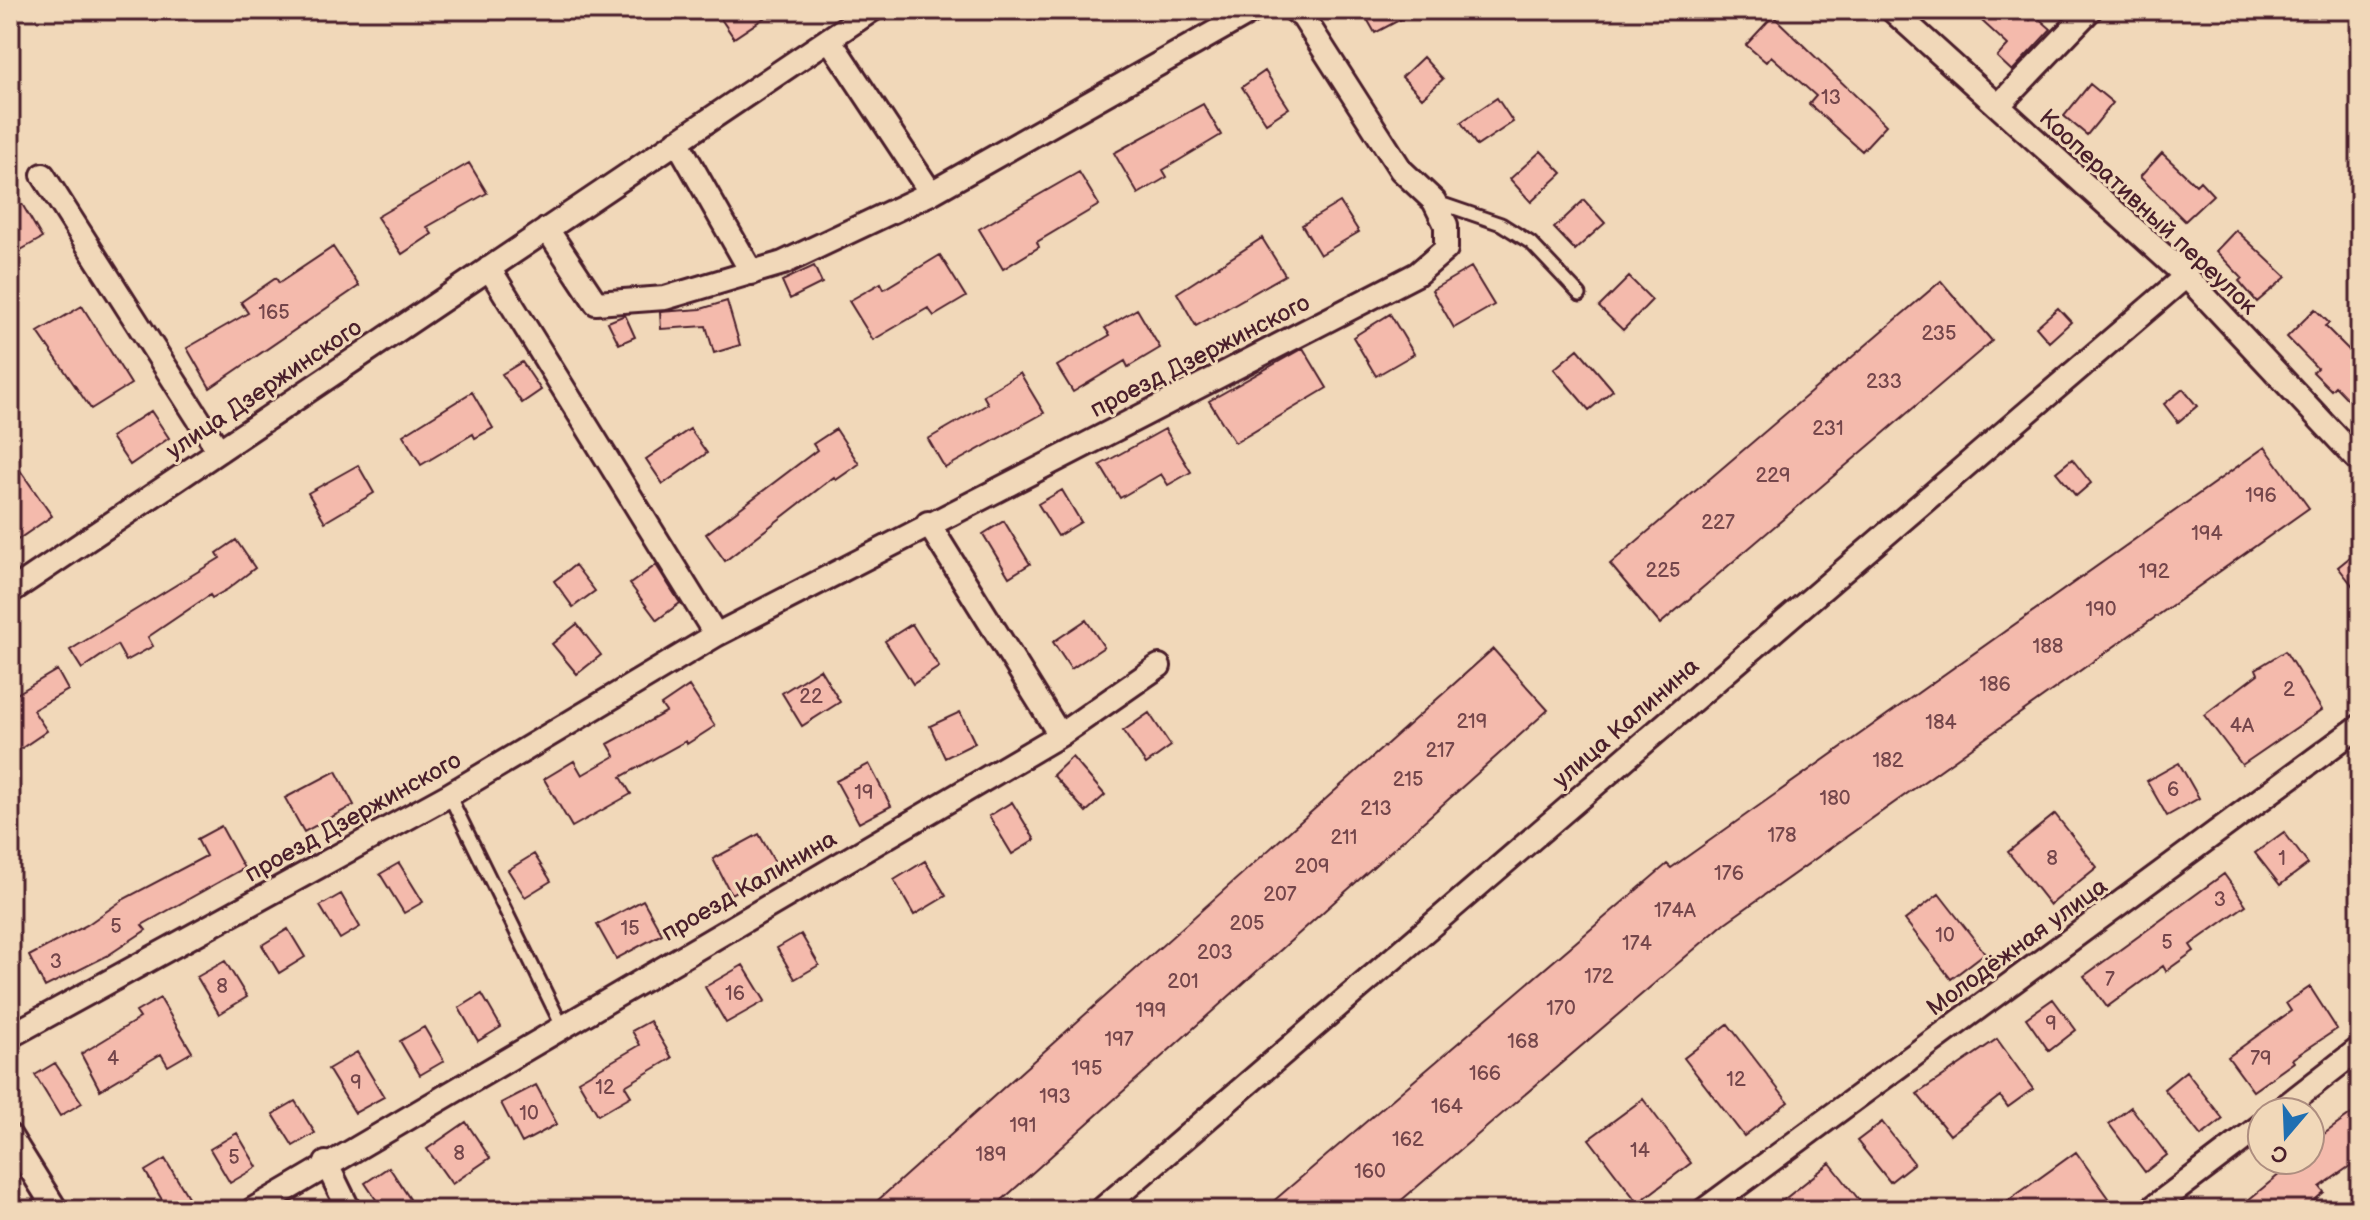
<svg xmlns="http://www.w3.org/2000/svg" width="2370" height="1220" viewBox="0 0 2370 1220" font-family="'Balsamiq Sans',sans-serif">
<rect width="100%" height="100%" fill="#f1d8b9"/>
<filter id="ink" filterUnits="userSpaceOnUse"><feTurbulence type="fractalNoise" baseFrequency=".0125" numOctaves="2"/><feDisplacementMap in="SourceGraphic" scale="16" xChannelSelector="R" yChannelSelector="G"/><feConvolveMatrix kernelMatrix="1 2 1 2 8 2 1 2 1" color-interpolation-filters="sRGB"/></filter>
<g filter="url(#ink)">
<path fill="#f4baac" stroke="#4a1f2b" stroke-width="2" d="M715,10H776L734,38Z
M1362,10H1418L1375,33Z
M1970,10H2019L2030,20L2035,15L2051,29L2012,71L1997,57L2008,45Z
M1773,16L1886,125L1862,151L1809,104L1816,96L1771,56L1766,62L1746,45Z
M1423,57L1443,79L1422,98L1402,77Z
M1265,71L1289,108L1266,123L1242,87Z
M2090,84L2113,103L2087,135L2064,116Z
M1497,98L1513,122L1477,146L1461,122Z
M1203,104L1221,135L1163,170L1167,177L1138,194L1114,153Z
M1541,151L1562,173L1531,202L1510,179Z
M2162,153L2196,185L2200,181L2213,195L2185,221L2140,177Z
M469,163L487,193L427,227L432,234L402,254L377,217Z
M1079,172L1099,205L1037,242L1039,247L1003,269L979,229Z
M1584,200L1605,223L1575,250L1554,228Z
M1340,202L1359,232L1320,255L1302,225Z
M22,204L42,238L10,256V211Z
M2236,230L2286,277L2257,302L2239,281L2242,278L2216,251Z
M1262,238L1285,275L1196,326L1177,293Z
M333,247L359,286L210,388L187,348L248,313L241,302L276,278L279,283Z
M940,255L966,297L934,316L928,308L873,340L849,301L881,283L884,289Z
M814,266L822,283L790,299L782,281Z
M1471,267L1494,305L1454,328L1432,290Z
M1629,277L1652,300L1623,330L1599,307Z
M1941,281L1992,341L1660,624L1610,564Z
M727,301L740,345L714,353L706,326L661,329L660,312L701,309Z
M82,306L131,384L91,409L38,332Z
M2058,308L2071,322L2049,342L2036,327Z
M1137,309L1160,348L1128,367L1125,361L1073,392L1057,366L1110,335L1105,328Z
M2315,309L2329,323L2325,326L2360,361V412L2335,386L2331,390L2313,372L2317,368L2287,337Z
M1390,314L1414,354L1376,376L1353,337Z
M625,315L635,337L619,344L608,322Z
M1303,348L1327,388L1235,443L1209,401Z
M1578,349L1613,390L1589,410L1554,369Z
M522,362L541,390L522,403L502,374Z
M1020,373L1044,413L945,468L928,439L988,404L983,395Z
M2183,389L2197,406L2178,422L2164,404Z
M472,392L493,428L475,438L473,434L421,465L403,435Z
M151,411L169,438L130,465L111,437Z
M690,429L707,453L663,484L646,459Z
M836,429L859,464L836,480L834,477L725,561L706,534L817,450L813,444Z
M1165,429L1191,472L1168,485L1161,474L1120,498L1100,465Z
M2265,447L2309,508L1725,923L1390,1210H1263L1667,864L1671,868Z
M10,456L52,516L10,545Z
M2072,459L2091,483L2076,496L2056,472Z
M358,465L374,493L325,522L308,493Z
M1062,490L1081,522L1058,536L1038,504Z
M1004,521L1030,564L1009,577L983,534Z
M236,540L255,568L228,589L212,598L210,595L148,637L153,646L126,661L117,645L82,669L70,650L220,558L217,553Z
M2360,549V595L2338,567Z
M575,565L595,591L573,607L554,581Z
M656,565L680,603L657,620L630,584Z
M1086,620L1104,647L1071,669L1053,642Z
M577,624L601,655L577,674L552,644Z
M912,624L939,667L913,684L885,641Z
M1493,649L1548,710L991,1210H867Z
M2285,651L2322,710L2242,765L2204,715L2258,674L2256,669Z
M820,669L840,702L802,726L782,693Z
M57,670L68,690L33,710L47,731L10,756V698Z
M689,686L715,726L687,744L686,741L621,777L631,794L572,827L544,779L574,761L582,775L615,756L608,744L666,712L661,705Z
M960,712L975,743L945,758L930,726Z
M1149,713L1171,746L1146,764L1123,731Z
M1072,757L1105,795L1086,812L1053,775Z
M2179,763L2199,798L2167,816L2147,781Z
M869,764L891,806L859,823L836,781Z
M336,771L354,805L304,832L285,798Z
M1012,802L1035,840L1012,854L989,816Z
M2055,814L2097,867L2050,905L2008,852Z
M221,826L244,868L142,925L146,930L107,956L45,987L29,956L87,925L124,899L206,856L197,839Z
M2284,832L2308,864L2280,885L2255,853Z
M759,834L778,868L731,894L713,859Z
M534,854L551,881L525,897L508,870Z
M925,861L946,896L914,915L894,880Z
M399,863L423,902L404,913L380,874Z
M2224,874L2246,905L2190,945L2194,951L2166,971L2163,966L2107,1007L2084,976Z
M341,894L360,927L340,939L320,906Z
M1939,894L1985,953L1951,979L1905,920Z
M643,900L662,934L616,959L597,925Z
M288,929L305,957L279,973L262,945Z
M801,934L819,965L795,979L777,948Z
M225,961L247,997L219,1014L197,977Z
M743,965L765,1001L726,1023L705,987Z
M2310,987L2337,1029L2292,1059L2294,1062L2253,1091L2228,1057L2291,1011L2286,1003Z
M482,994L501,1027L478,1041L459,1008Z
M160,998L192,1052L168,1066L161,1054L100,1090L81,1054L140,1018L136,1012Z
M2053,999L2076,1030L2049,1051L2026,1018Z
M650,1021L672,1058L625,1086L631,1096L598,1115L578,1081L640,1045L632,1031Z
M1728,1024L1788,1102L1744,1136L1684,1058Z
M424,1027L444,1061L420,1075L400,1041Z
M1997,1039L2033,1089L2008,1107L2000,1096L1950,1135L1917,1094Z
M357,1052L384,1097L355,1113L328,1069Z
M55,1063L82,1103L60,1116L35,1075Z
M2186,1071L2223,1119L2201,1136L2164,1089Z
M536,1085L557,1124L522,1143L501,1103Z
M1643,1099L1691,1163L1638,1203L1589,1139Z
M295,1101L315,1133L293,1146L273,1114Z
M2131,1107L2167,1155L2145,1172L2109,1124Z
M2360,1108V1159L2320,1187L2324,1192L2303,1210H2236L2297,1160H2310V1144Z
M466,1122L490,1158L452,1184L427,1149Z
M1882,1122L1914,1163L1890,1182L1857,1141Z
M237,1133L257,1167L230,1183L210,1149Z
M2076,1152L2109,1198L2092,1210H1995Z
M165,1159L196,1210H168L145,1171Z
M1830,1163L1867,1210H1771Z
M389,1167L410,1199L393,1210H383L365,1183Z"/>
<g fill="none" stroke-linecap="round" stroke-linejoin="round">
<defs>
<path id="lane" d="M1434,201L1501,224L1531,243L1580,295
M449,795L562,1026"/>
<path id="street" d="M1892,10L2186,276L2360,462
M829,39L931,193L1254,10
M1998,106L2090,10
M677,141L752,273
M43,175L219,451
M547,229L596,303L665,298L783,263L931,193
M489,268L716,635
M10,592L872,10
M1060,735L1159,666
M10,1036L449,795L716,635L1417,274L1446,249V225L1434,201L1401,170L1303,17L1294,10
M2278,1112L2360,1048
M10,1136L56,1210
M326,1163L349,1210
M252,1210L1060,735L928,523
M1101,1210L2186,276
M1704,1210L2360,726
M2150,1210L2262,1125"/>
</defs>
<use href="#lane" stroke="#4a1f2b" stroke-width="17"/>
<use href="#street" stroke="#4a1f2b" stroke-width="28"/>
<use href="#lane" stroke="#f1d8b9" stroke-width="11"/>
<use href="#street" stroke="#f1d8b9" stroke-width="22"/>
</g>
</g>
<g text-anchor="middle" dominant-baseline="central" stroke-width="6" stroke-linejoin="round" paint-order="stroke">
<g font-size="20" fill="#74464b">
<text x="1831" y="98">13</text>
<text x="274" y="313">165</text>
<text x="1939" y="334">235</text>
<text x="1884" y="382">233</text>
<text x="1828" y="429">231</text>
<text x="1773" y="476">229</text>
<text x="2261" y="496">196</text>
<text x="1718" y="523">227</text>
<text x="2207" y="534">194</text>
<text x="1663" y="571">225</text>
<text x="2154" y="572">192</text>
<text x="2101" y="610">190</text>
<text x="2048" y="647">188</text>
<text x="1995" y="685">186</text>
<text x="2289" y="690">2</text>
<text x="811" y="697">22</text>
<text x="1472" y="722">219</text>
<text x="1941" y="723">184</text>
<text x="2242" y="726">4А</text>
<text x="1440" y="751">217</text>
<text x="1888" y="761">182</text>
<text x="1408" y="780">215</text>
<text x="2173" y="790">6</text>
<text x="864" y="793">19</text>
<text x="1835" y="799">180</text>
<text x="1376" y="809">213</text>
<text x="1782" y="836">178</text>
<text x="1344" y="838">211</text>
<text x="2052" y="859">8</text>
<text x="2282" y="859">1</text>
<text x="1312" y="867">209</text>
<text x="1729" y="874">176</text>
<text x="1280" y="895">207</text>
<text x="2220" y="900">3</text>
<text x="1675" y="911">174А</text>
<text x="1247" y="924">205</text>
<text x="116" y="927">5</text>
<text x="630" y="929">15</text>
<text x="1945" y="936">10</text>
<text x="2167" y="943">5</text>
<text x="1637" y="944">174</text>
<text x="1215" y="953">203</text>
<text x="56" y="962">3</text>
<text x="1599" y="977">172</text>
<text x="2110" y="980">7</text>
<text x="1183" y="982">201</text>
<text x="222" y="987">8</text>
<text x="735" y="994">16</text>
<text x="1561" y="1009">170</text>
<text x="1151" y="1011">199</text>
<text x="2051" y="1024">9</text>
<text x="1119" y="1040">197</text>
<text x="1523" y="1042">168</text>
<text x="113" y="1059">4</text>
<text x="2261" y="1059">79</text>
<text x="1087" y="1069">195</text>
<text x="1485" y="1074">166</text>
<text x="1736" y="1080">12</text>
<text x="356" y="1083">9</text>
<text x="605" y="1088">12</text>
<text x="1055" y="1097">193</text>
<text x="1447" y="1107">164</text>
<text x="529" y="1114">10</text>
<text x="1023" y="1126">191</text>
<text x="1408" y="1140">162</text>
<text x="1640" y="1151">14</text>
<text x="459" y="1154">8</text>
<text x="991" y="1155">189</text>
<text x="234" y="1158">5</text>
<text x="1370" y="1172">160</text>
</g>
<g font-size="24" fill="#4a1f2b" stroke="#f1d8b9">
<text transform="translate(2148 212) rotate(43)">Кооперативный переулок</text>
<text transform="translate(1200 356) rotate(-27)">проезд Дзержинского</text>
<text transform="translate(264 389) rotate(-34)">улица Дзержинского</text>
<text transform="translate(1626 723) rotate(-41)">улица Калинина</text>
<text transform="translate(353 817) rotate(-29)">проезд Дзержинского</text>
<text transform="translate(749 886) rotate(-30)">проезд Калинина</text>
<text transform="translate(2017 947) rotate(-36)">Молодёжная улица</text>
</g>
</g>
<rect width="2370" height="1220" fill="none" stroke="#f1d8b9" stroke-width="40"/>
<rect x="20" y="20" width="2330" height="1180" fill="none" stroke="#4a1f2b" stroke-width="3" filter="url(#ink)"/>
<g transform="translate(2286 1136) rotate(199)"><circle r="38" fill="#f1d8b9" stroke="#ae8e80" stroke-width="2"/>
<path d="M0-6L14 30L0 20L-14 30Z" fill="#1f6fb2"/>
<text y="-12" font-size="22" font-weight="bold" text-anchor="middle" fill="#4a1f2b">С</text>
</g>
</svg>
